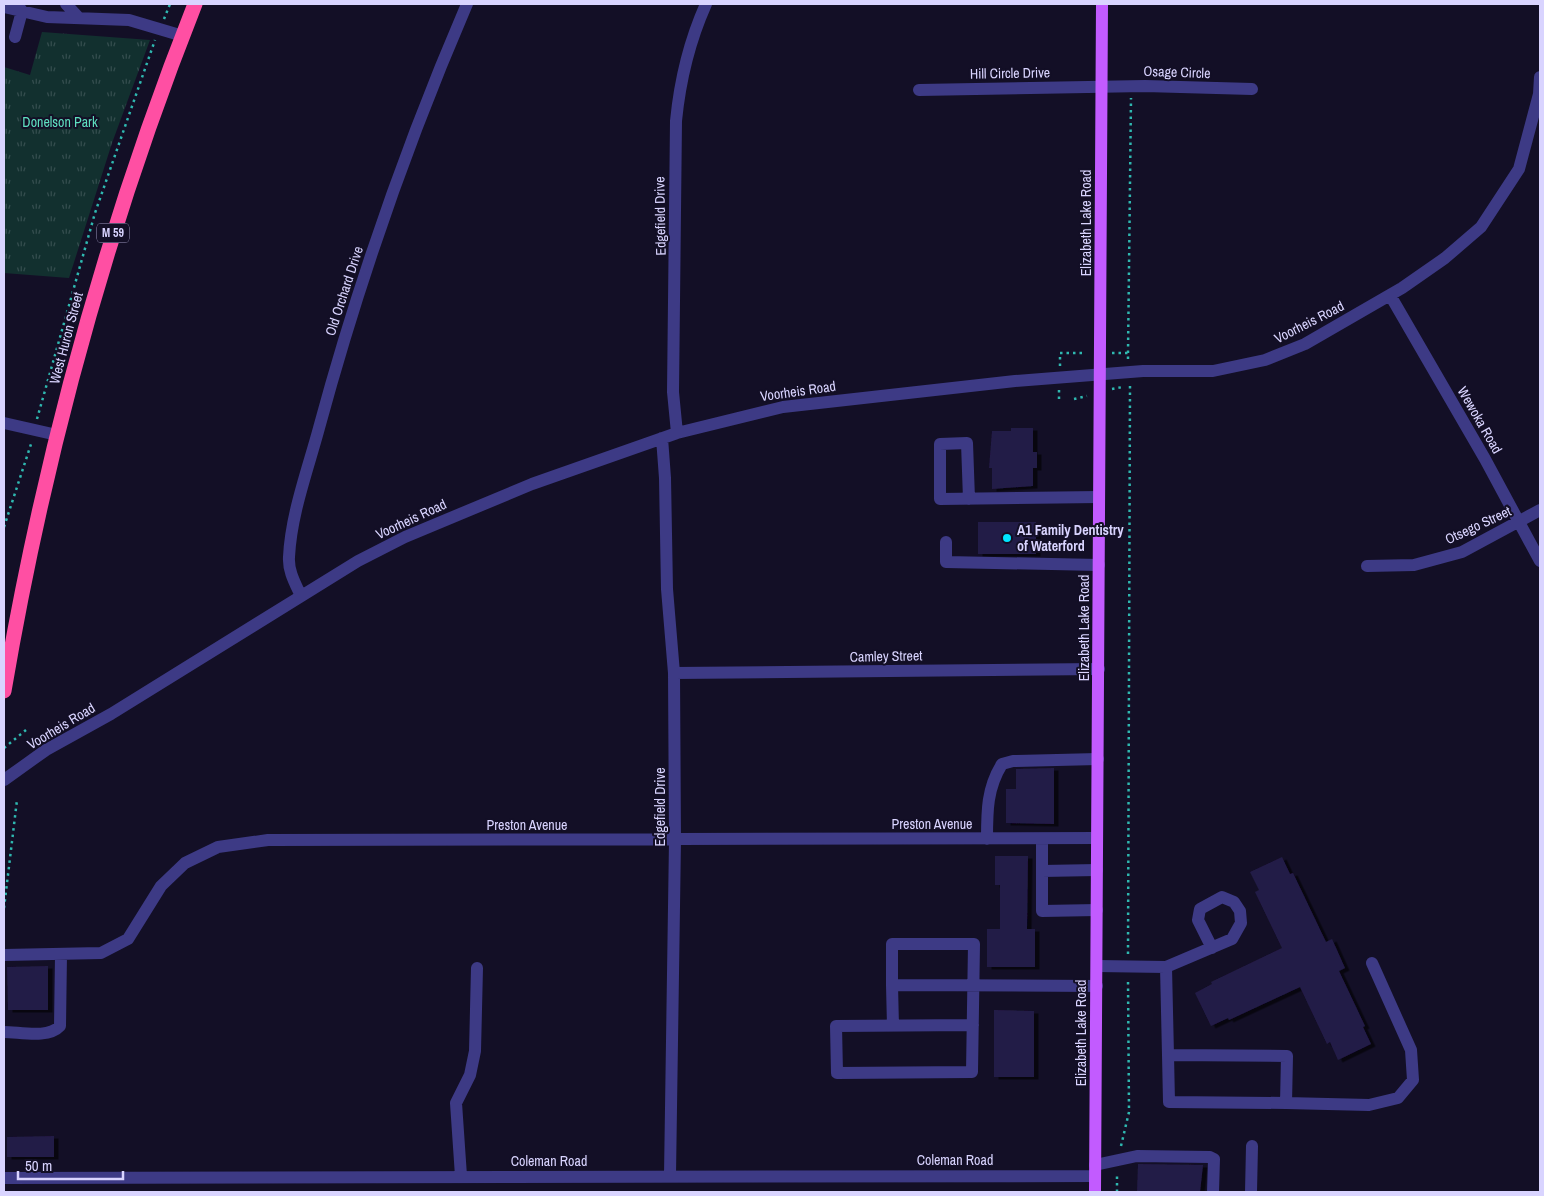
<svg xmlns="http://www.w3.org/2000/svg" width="1544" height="1196" viewBox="0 0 1544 1196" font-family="'Archivo Narrow',sans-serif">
<defs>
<pattern id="park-tufts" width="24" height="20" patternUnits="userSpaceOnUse" patternTransform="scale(1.25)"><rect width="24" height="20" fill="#12302f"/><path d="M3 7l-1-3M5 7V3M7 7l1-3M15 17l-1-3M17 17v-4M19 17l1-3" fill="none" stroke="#344d4e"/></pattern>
<filter id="shadow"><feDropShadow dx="4.5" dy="2.5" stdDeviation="0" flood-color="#0009"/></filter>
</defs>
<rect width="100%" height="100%" fill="#130f26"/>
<path fill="url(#park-tufts)" d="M42,32L150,40L112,143L69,278L4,273V67L30,75Z"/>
<path fill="#241b47" filter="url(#shadow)" d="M1011,428H1033V452H1037V468H1033V486L992,489V468H989L992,431H1011Z
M978,522H1036V554H978Z
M1054,768V824L1006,823V789H1016V769Z
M995,856H1028L1027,929H1035V967H987V929H1000V885H995Z
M1282,857L1290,874L1293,873L1326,942L1332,939L1345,968L1339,971L1365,1026L1363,1027L1371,1044L1338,1060L1330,1042L1327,1044L1300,987L1229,1020L1228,1018L1211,1026L1195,993L1212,984L1211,982L1282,948L1255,892L1259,890L1250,872Z
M48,966V1010H8L7,967Z
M994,1010L1034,1011V1077H994Z
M54,1136V1157H7V1137Z
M1138,1164L1203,1165L1200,1192H1137Z"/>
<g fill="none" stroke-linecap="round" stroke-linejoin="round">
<path stroke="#2fb8b0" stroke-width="2.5" stroke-dasharray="2.5 4" stroke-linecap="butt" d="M164,19L170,4
M1112,353H1128V359
M1128,353L1131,98
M1060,366V353H1086
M1112,389L1123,387
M1059,399V389
M1074,399L1087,396
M37,419L95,213L155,40
M4,527L32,441
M4,748L26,730
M4,908L17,800
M1128,954L1130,386
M1121,1146L1129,1112L1128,980
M1117,1192V1173"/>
<path stroke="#3d3a85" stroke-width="12" d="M66,4L79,18
M4,7L47,17L129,20L183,36
M15,37L22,11L17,4
M919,90L1145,86L1252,89
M1390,295L1485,459L1540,561
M4,423L57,435
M677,433L673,392L676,121C680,80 689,42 706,4
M662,438L665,478L667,589L674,673L675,840L670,1175
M969,499L967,443L940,444V499L1099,497
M946,542V562L1099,565
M1367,566L1414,565L1462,552L1540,510
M301,596C295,583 288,571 289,557C291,514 308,469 319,428C358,284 408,141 467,4
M674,673L1099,669
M4,780L46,750L111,714L358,561L405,537L532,484L677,433L783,407L1015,381L1143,371H1213L1265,360L1305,344L1402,288L1445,258L1481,227L1519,169L1539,94L1540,77
M987,839C987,811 987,788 1002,764L1013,761L1098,759
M1042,839V911L1097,910
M1042,871L1097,870
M4,955L101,953L128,939L161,886L185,863L218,847L268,840L1097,838
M1097,966L1166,967L1232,939L1241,923L1240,911L1234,902L1222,897L1200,909L1198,920L1212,948
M1166,967L1168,1055L1287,1056L1286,1103L1169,1102L1168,1055
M892,985L893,1026
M973,1025L836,1026L837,1073L972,1072L974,944H892V985L1097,986
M4,1032C20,1032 48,1039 60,1026L61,955
M1286,1103L1369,1105L1398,1098L1413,1080L1411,1050L1372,963
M1095,1165L1137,1156L1210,1157L1214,1159L1213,1192
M461,1176L456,1103L470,1075L475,1051L477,968
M4,1178L1095,1176
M1251,1192L1252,1146"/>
<path stroke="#c25bff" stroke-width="12" d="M1095,1192L1102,4"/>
<path stroke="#ff4fa3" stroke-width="15" d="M4,691C44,456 107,226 195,4"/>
</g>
<circle fill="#00e5ff" stroke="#130f26" stroke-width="2" cx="1007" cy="538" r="5"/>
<g text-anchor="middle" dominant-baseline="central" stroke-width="4" stroke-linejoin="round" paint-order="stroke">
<rect fill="#130f26" stroke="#9e99be" stroke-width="1" x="97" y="223.5" width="32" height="19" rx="4"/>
<g font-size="12" font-weight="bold" fill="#d9d4ff">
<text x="113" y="233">M 59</text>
</g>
<g font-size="14" fill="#d9d4ff" stroke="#130f26">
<text transform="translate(1177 72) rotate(2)">Osage Circle</text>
<text transform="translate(1010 73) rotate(-1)">Hill Circle Drive</text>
<text transform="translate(660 216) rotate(-91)">Edgefield Drive</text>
<text transform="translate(1086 223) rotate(-90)">Elizabeth Lake Road</text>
<text transform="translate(344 291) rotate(-72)">Old Orchard Drive</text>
<text transform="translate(1309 322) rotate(-27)">Voorheis Road</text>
<text transform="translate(66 338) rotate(-75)">West Huron Street</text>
<text transform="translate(798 391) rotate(-8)">Voorheis Road</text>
<text transform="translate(1480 420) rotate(60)">Wewoka Road</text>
<text transform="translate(411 519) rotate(-25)">Voorheis Road</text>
<text transform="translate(1478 525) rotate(-25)">Otsego Street</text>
<text transform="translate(1084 628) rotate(-90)">Elizabeth Lake Road</text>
<text transform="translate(886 656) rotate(-1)">Camley Street</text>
<text transform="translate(61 726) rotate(-31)">Voorheis Road</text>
<text transform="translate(660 807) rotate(-90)">Edgefield Drive</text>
<text x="932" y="824">Preston Avenue</text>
<text x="527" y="825">Preston Avenue</text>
<text transform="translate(1081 1033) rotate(-90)">Elizabeth Lake Road</text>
<text x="955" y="1160">Coleman Road</text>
<text x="549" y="1161">Coleman Road</text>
</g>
<g font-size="14" fill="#5fe0c0" stroke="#130f26">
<text x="60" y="122">Donelson Park</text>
</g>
<g font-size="14" font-weight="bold" fill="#d9d4ff" stroke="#130f26" text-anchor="start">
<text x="1017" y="530">A1 Family Dentistry<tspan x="1017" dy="16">of Waterford</tspan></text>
</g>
</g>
<rect width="1544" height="1196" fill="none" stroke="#d9d4ff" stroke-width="10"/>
<path d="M18 1171v8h105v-8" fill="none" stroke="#d9d4ff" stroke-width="2.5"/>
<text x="25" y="1171" font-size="15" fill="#d9d4ff" stroke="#130f26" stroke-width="4" paint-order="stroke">50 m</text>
</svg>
